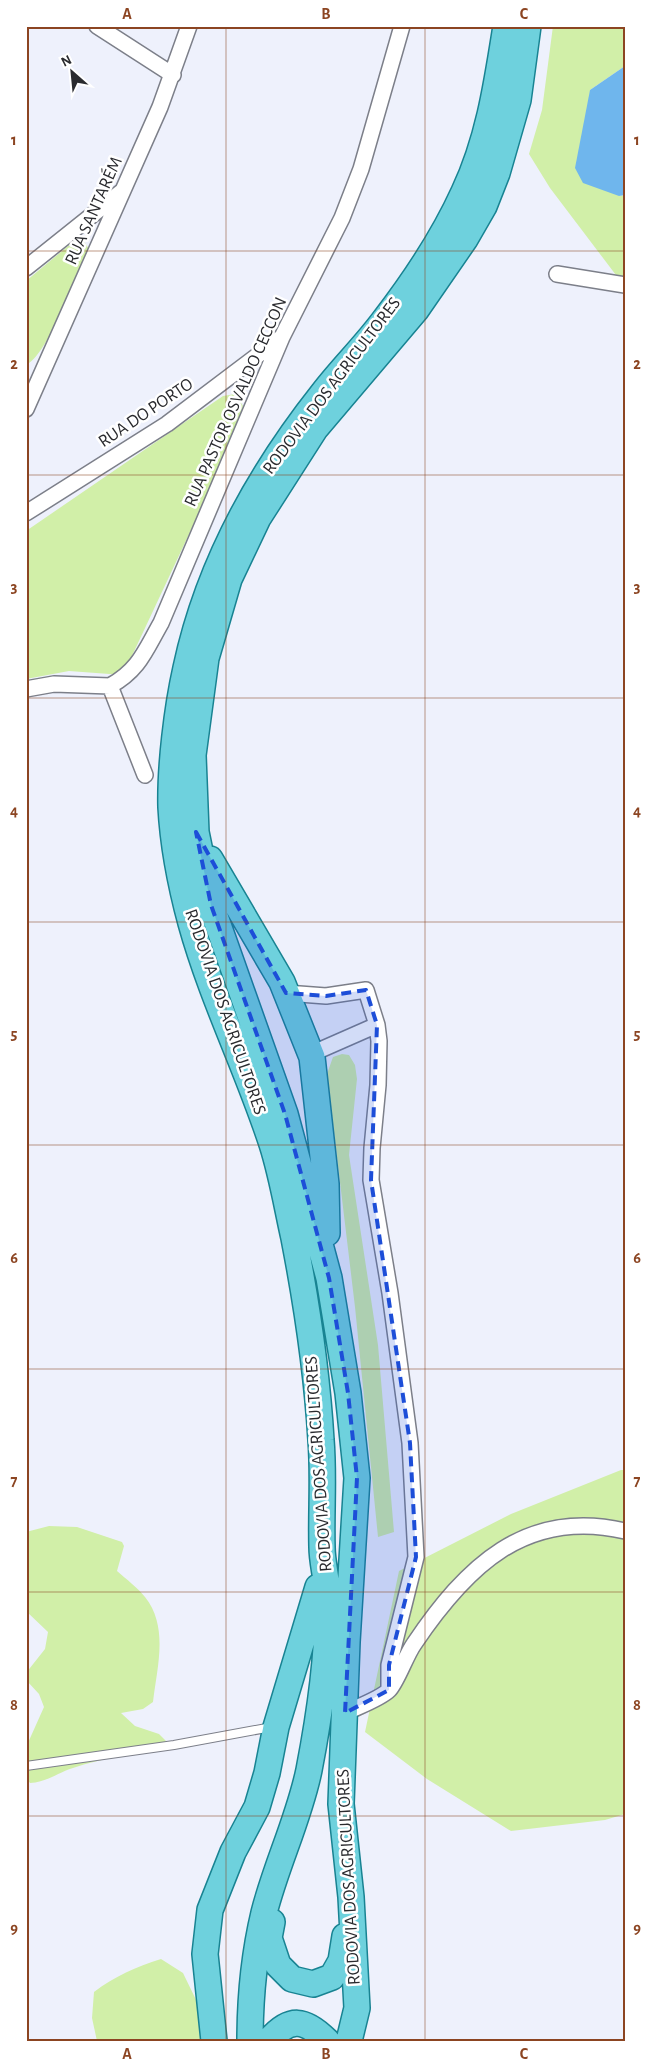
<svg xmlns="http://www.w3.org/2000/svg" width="651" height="2067" viewBox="0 0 651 2067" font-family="'Alegreya Sans',sans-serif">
<rect width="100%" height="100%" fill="#eef1fc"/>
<path fill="#d1efa8" d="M553,26H625V66L590,90L619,196L625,195V287L550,188L529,154L542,110Z
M83,240L89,249C77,274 48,355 26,365V281L74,241Z
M235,394L243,406L221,466L123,675L69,671L26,679V531L223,396Z
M342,1054L349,1055L355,1065L357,1079L349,1155L378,1345L394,1532L378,1537L355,1307L327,1074L333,1057Z
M621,1470H625V1814L605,1820L511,1831L427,1779L365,1732L399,1571L511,1514Z
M49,1526L77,1527L122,1542L124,1546L117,1571C126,1579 138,1588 145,1597C169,1627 157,1667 153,1702L143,1709L121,1713L135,1726L159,1734L167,1742C137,1755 104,1757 73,1768C57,1773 47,1782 30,1783L26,1778L27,1745L44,1707L39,1694L27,1681L26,1673L45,1649L48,1632L26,1611V1532Z
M161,1959L183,1973L216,2041H97L92,2018L94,1992C115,1976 136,1967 161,1959Z"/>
<path fill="#6fb6ed" d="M625,66V195L619,196L583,183L575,168L590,90Z"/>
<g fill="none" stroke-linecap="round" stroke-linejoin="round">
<defs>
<path id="lane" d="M26,1766L174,1745L272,1727"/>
<path id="street" d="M97,26L173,75
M26,268L121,192
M557,274L625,285
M26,409L160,107L189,26
M26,513L167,424L282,337
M26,689L54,684L110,686
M145,775L110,686C139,670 145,651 161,623L282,337L342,218L361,169L402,26
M286,993L326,996L366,990L377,1025L379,1041L378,1085L372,1148L371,1180L390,1293L410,1443L416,1557L389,1665V1690
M311,1054L377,1025
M345,1713C357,1707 380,1699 389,1690C397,1682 406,1655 414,1644C466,1567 525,1508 625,1531"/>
<path id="primary" d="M210,859L282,982L312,1057L326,1184L327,1233
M272,1922L269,1938L278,1965L292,1979L313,1984L332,1977L341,1961L345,1936
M214,2041L205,1954L210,1910L233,1852L257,1807L267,1773L276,1727L318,1587
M250,2041C250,1998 254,1955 264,1913C276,1865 299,1819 309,1770C320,1713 330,1647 327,1589C326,1575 322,1561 322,1547C321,1511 324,1476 321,1440C317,1372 307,1305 294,1238C287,1207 282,1175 272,1144C248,1070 212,999 191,923C181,886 173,845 171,807C170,767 177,708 186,668C208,565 258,475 323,393C343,367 366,345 385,319C415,280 444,236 464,192C489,139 497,83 506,26
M269,2041C290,2016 305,2019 327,2041
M349,2041L357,2008L351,1897L341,1804L347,1642L357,1478L348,1393L329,1278L285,1114L211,905L196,832L193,755L206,658L229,579L258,518L315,429L416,310L465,239L484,206L497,173L518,100L528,26"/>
</defs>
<use href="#lane" stroke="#7c7f89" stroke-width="10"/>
<use href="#street" stroke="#7c7f89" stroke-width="18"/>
<use href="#primary" stroke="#188392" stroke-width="28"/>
<use href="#lane" stroke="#fff" stroke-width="8"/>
<use href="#street" stroke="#fff" stroke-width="15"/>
<use href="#primary" stroke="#6ed1dd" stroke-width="25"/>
</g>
<path fill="#1d4ed8" fill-opacity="0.2" stroke="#1d4ed8" stroke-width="4" stroke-dasharray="10 6" stroke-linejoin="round" d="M196,832L286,993L326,996L366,990L377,1025L371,1180L410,1443L416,1557L389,1665V1690L345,1713L357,1478L348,1393L329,1278L285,1114L211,905Z"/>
<path fill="none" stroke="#8c4522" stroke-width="1" stroke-opacity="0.55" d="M226,26V2041M425,26V2041M26,251H625M26,475H625M26,698H625M26,922H625M26,1145H625M26,1369H625M26,1592H625M26,1816H625"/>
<g text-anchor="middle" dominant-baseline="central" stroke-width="5" stroke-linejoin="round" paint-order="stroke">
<g font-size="18" fill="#2a2b2f" stroke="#fff">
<text transform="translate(94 211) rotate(-66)">RUA SANTARÉM</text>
<text transform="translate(332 386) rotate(-53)">RODOVIA DOS AGRICULTORES</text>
<text transform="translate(236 402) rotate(-66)">RUA PASTOR OSVALDO CECCON</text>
<text transform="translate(146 413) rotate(-34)">RUA DO PORTO</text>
<text transform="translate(225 1012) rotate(71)">RODOVIA DOS AGRICULTORES</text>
<text transform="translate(319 1464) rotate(-94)">RODOVIA DOS AGRICULTORES</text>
<text transform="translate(349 1877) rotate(-93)">RODOVIA DOS AGRICULTORES</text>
</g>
</g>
<rect width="651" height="2067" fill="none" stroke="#ffffff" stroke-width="55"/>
<g transform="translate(72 72) rotate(333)" stroke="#ffffff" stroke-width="4" paint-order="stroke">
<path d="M0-4L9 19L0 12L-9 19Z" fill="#2a2b2f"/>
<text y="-8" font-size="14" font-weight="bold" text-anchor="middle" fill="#2a2b2f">N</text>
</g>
<rect x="28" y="28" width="596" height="2012" fill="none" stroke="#8c4522" stroke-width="2"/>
<g font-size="16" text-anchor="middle" font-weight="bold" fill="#8c4522">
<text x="127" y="19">A</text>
<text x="326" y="19">B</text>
<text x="524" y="19">C</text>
<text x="14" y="145">1</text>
<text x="637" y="145">1</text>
<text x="14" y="369">2</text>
<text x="637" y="369">2</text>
<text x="14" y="592">3</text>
<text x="637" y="592">3</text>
<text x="14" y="816">4</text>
<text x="637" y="816">4</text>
<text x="14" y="1039">5</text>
<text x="637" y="1039">5</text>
<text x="14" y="1263">6</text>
<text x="637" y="1263">6</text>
<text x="14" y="1486">7</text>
<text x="637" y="1486">7</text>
<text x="14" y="1710">8</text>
<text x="637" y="1710">8</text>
<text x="14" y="1933">9</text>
<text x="637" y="1933">9</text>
<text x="127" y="2059">A</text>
<text x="326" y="2059">B</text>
<text x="524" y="2059">C</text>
</g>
</svg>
